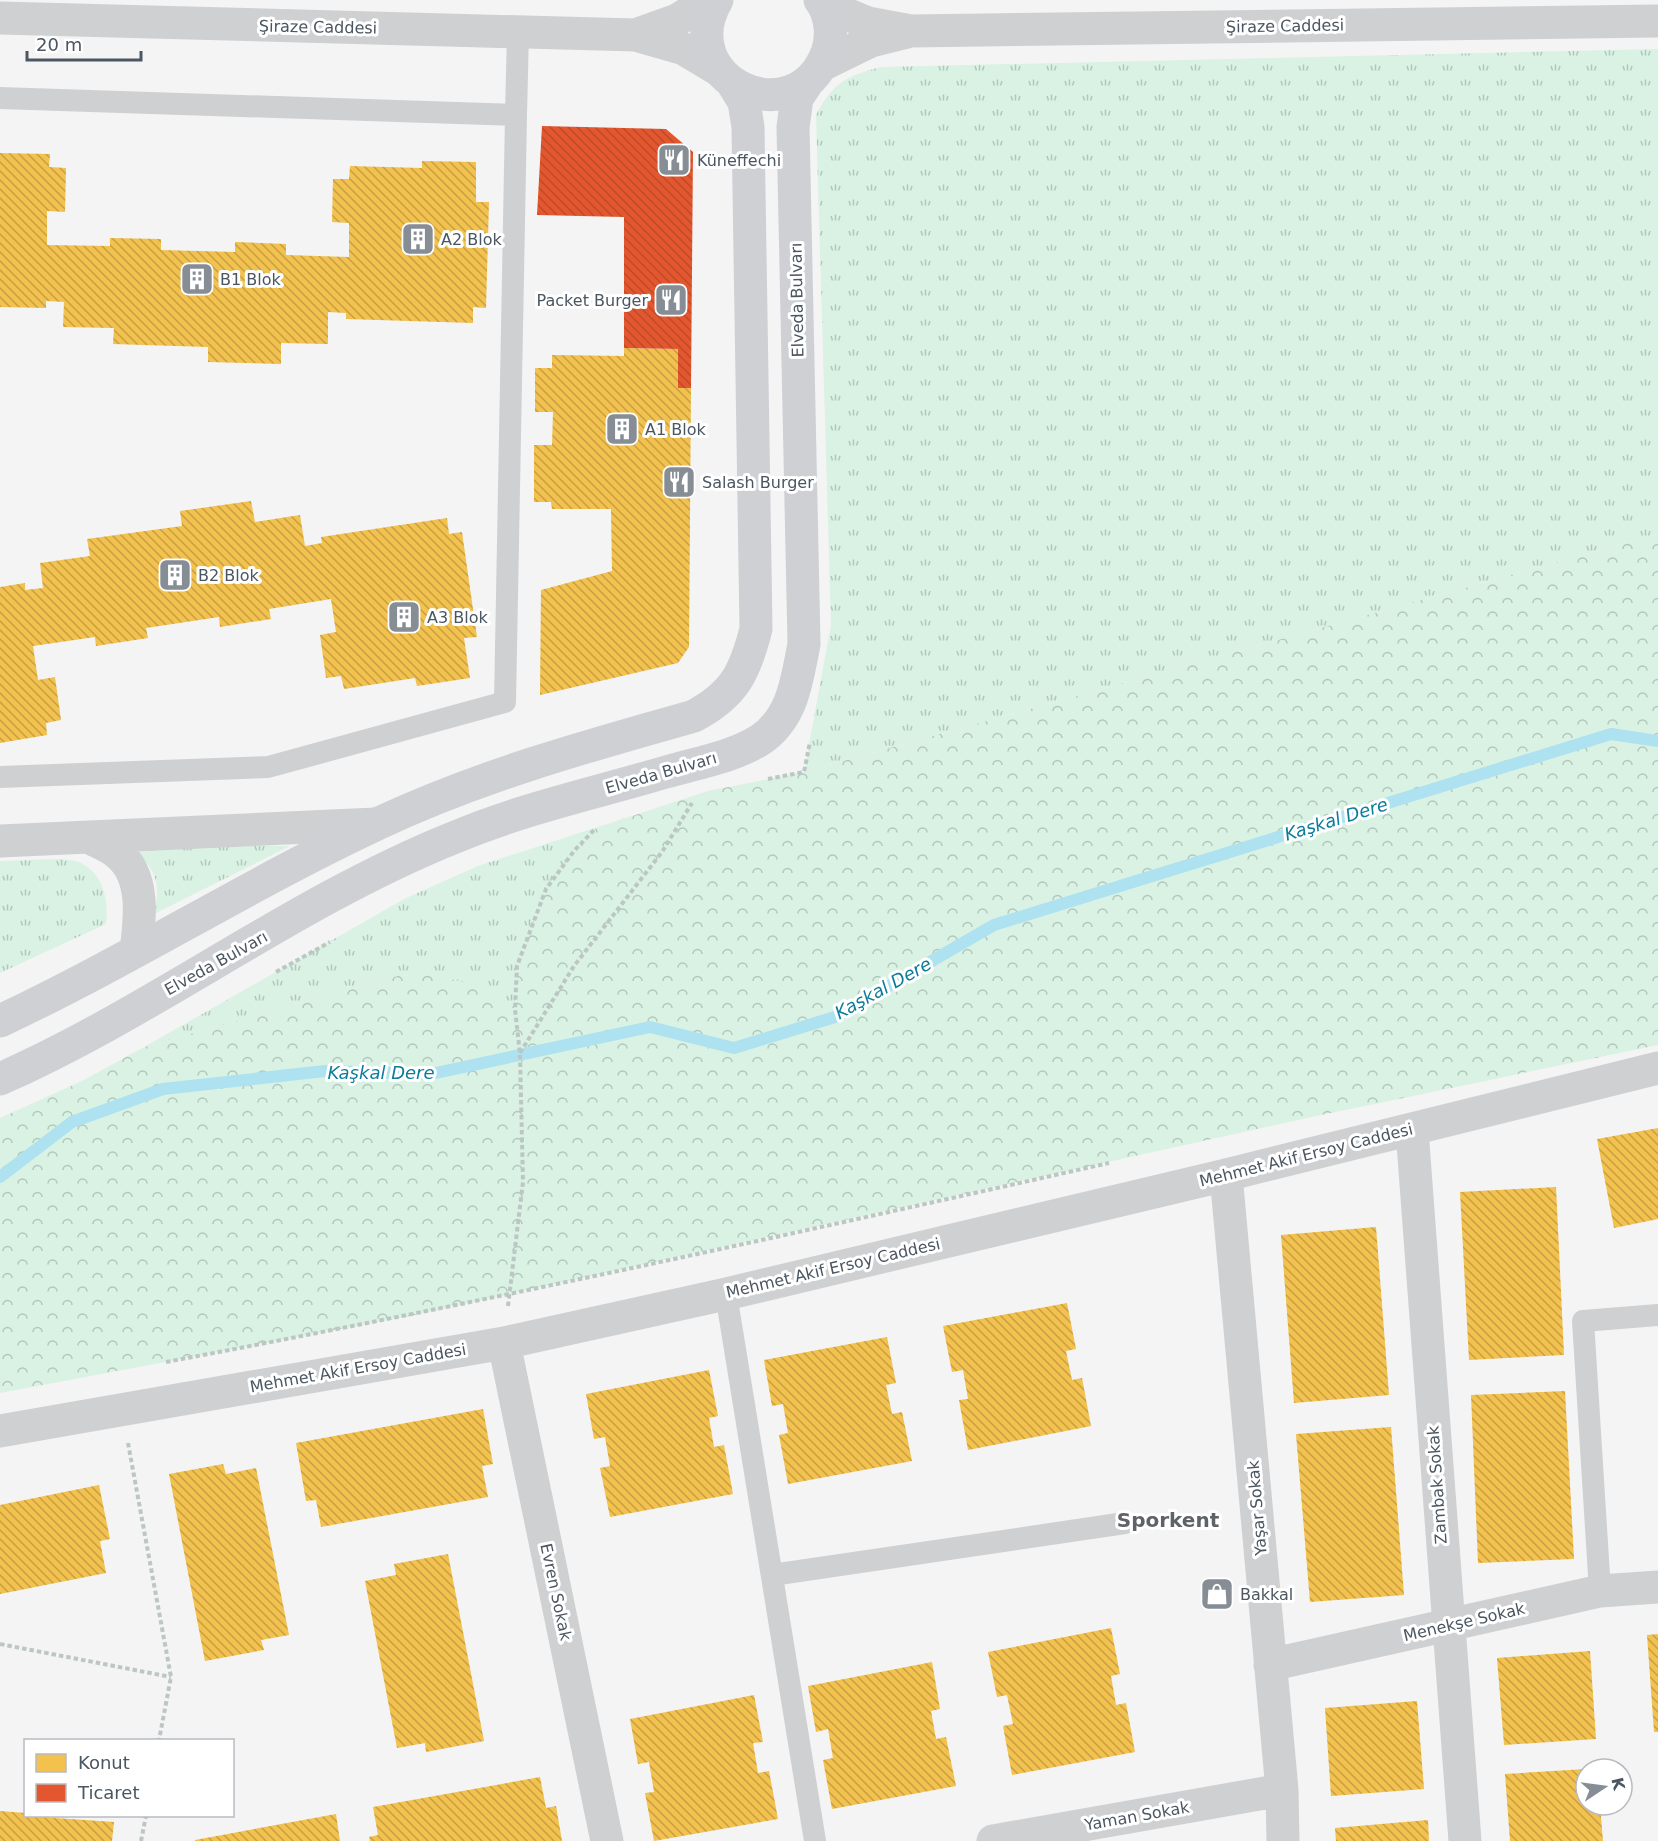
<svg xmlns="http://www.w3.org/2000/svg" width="1658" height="1841" viewBox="0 0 1658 1841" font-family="'DejaVu Sans',sans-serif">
<defs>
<pattern id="grass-tufts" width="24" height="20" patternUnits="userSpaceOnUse" patternTransform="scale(1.5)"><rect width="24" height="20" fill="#d9f2e3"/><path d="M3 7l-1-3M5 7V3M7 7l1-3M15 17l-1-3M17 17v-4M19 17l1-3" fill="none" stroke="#b2c7bb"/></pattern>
<pattern id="forest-crowns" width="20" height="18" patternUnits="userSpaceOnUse" patternTransform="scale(1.5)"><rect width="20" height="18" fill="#d9f2e3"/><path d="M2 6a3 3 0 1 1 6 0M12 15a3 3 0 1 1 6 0" fill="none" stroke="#b2c7bb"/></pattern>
<pattern id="homes-back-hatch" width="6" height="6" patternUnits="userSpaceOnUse" patternTransform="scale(1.5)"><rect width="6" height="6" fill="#f2c14e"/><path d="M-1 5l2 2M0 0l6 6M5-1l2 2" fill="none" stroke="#c6a044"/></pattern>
<pattern id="shops-back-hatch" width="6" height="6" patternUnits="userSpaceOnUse" patternTransform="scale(1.5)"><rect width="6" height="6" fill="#e4572e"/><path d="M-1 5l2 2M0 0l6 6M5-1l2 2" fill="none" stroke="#bb4b2b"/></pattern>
</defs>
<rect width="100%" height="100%" fill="#f4f4f4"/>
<path fill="url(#grass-tufts)" d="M1658,49V534L804,772L831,625L816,115C833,83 847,75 882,67Z
M708,791L596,828L517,966L515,1009C471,982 451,974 398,976L144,1047L406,898L478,866Z
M130,846H290L154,914C162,880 155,869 130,846Z
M0,861C16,861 64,857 76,861C103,871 109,899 106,924L0,973Z"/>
<path fill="url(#forest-crowns)" d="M1658,534V1045L1307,1118L410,1316L0,1393V1118L82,1081L144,1047L398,976L432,975L477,985L515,1008L517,966L546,889L574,851L596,828L708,791L804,772Z"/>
<path fill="url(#homes-back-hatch)" d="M0,153L50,154L49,167L66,168L65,212L47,211V245L110,246V238L161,239V250L235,252V242L286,244V255L349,257V223L332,222L333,179H349L350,166L422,168V161L476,162V202H489L486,308L473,307V323L346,319V313L328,312V344L281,343V364L208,362V347L113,344L114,328L63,327L64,302L46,301V308L0,307Z
M624,348L678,349V388H691L689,647L678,663L540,695L541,590L612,571L611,509H552L551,502H534V445H552L553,412H535V368H552V355L624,356Z
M251,501L255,522L300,515L305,546L322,543L321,537L447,518L449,534L462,532L477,637L464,638L470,678L417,686L415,678L344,689L341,676L326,678L320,635L336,632L331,599L269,609L271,619L220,627L219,617L146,628L148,638L96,646L95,637L33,646L38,680L55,677L61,720L46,723L47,735L0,743V587L25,583V590L43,588L40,563L90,556L87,539L182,526L180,511Z
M1658,1128V1219L1614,1228L1597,1139Z
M1556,1187L1564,1355L1469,1360L1460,1192Z
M1376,1227L1389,1395L1294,1403L1281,1235Z
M1067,1303L1076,1349L1066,1351L1072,1380L1082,1378L1091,1426L968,1450L959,1400L968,1399L963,1370L952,1372L943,1326Z
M887,1337L896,1383L886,1385L892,1414L902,1412L912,1461L788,1484L779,1435L788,1433L783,1404L772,1406L764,1360Z
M709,1370L718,1416L709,1418L714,1447L724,1445L733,1494L610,1517L600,1468L610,1466L605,1437L594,1439L586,1394Z
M1565,1391L1574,1559L1478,1563L1471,1395Z
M483,1409L493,1464L482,1466L488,1497L321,1527L316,1500L306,1501L296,1443Z
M1391,1427L1404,1595L1310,1602L1296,1434Z
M223,1464L226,1474L256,1468L289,1635L261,1640L264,1650L205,1661L169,1474Z
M99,1485L110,1539L100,1541L106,1573L0,1594V1505Z
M448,1554L484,1741L426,1752L425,1743L397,1748L365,1581L396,1575L394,1564Z
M1111,1628L1120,1674L1111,1676L1116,1705L1126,1703L1135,1752L1012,1775L1003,1726L1013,1724L1007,1695L997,1697L988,1652Z
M1658,1634V1732H1654L1647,1635Z
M1590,1651L1596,1739L1504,1745L1497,1658Z
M932,1662L940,1709L931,1711L936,1739L946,1737L956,1786L832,1809L823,1760L833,1758L828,1729L816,1732L808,1686Z
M754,1695L763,1742L753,1743L758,1773L769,1771L778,1819L654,1841L645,1793L654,1792L649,1762L638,1764L630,1719Z
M1417,1701L1424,1789L1331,1796L1325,1708Z
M1586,1769V1805H1600L1603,1841H1510L1505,1774Z
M540,1777L546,1808L556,1806L562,1841H370L369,1837L378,1835L373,1807Z
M0,1811L26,1813V1816L114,1822L112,1841H0Z
M336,1814L340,1841H195V1840Z
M1428,1820L1429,1841H1336L1335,1828Z"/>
<path fill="url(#shops-back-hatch)" d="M542,126L666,129L693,152L691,388H678V349L624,348V217L537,215Z"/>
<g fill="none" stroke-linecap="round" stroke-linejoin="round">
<path stroke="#aee2f0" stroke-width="12" d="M0,1177L72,1122L163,1089L325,1071L431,1074L650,1027L734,1048L835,1017L994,925L1611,734L1658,741"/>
<path stroke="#bcc7c4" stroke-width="4" stroke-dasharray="4.5 3" stroke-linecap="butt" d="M768,779L804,772L810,742
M276,972L330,942
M520,1053L574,966L662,852L692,803
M508,1306L523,1182L520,1054L515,1009L517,966L546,889L574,851L594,830
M166,1362C482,1303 796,1233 1109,1163
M128,1443L171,1677L159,1740
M0,1644L171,1677
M141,1841L146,1816"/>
<path stroke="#ced0d2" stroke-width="22" d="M0,98L516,115L505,702L268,767L0,777
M516,115L518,32
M726,1294L815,1841
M772,1575L1125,1523
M1600,1591L1583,1321L1658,1315"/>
<path stroke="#ced0d2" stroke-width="33" d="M824,5L868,23L911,31L1658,21
M0,18L635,35L684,49L719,70
M635,35L677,20L710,0
M822,65L871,41L907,32
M92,839C100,843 110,847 117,853C146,875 140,920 136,951
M0,841L376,824
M1412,1130L1465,1841
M1226,1175L1282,1790L1283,1841
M504,1343L607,1841
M0,1431L504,1343L726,1294L1226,1175L1658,1068
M1270,1665L1600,1591L1658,1587
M993,1841L1282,1790"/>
<path stroke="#ced0d4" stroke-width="33" d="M717,0C671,79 794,138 827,53C833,36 831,15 820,0
M0,1021C128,961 249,884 377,824C479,776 587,746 694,716C735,694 745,672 756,629L748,127L744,102L733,84
M0,1079C156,1010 294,902 453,838C521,809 595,793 666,772C697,763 733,757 760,740C793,718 797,680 804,644L793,127L797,98L809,80"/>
</g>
<defs>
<symbol id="restaurant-square" viewBox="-11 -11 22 22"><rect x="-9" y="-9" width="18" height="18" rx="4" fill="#868d94" stroke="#fff"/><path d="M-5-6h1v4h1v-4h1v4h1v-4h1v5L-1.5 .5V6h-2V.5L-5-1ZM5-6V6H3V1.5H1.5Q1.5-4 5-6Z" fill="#fff"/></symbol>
<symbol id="building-square" viewBox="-11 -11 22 22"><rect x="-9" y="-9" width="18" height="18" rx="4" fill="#868d94" stroke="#fff"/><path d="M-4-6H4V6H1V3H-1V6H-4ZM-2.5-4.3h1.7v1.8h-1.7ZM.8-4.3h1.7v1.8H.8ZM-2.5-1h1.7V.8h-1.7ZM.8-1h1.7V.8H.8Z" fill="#fff"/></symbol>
<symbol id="shop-square" viewBox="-11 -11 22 22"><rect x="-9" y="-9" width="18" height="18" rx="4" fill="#868d94" stroke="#fff"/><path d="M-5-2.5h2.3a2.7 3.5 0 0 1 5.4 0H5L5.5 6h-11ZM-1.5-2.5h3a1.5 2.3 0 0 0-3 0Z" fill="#fff"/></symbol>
</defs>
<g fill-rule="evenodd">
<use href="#restaurant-square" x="655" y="141" width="38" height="38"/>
<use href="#building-square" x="399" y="220" width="38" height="38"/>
<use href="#building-square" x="178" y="260" width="38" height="38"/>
<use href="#restaurant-square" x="652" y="281" width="38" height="38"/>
<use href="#building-square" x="603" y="410" width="38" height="38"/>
<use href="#restaurant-square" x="660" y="463" width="38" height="38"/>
<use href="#building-square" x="156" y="556" width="38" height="38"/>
<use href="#building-square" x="385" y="598" width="38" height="38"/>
<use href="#shop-square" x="1198" y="1575" width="38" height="38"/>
</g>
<g text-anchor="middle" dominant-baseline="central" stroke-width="6" stroke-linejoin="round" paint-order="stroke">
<g font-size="16" fill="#4a5661" stroke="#fff">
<text transform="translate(1285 26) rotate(-1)">Şiraze Caddesi</text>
<text transform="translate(318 27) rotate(1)">Şiraze Caddesi</text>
<text transform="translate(797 300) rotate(-91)">Elveda Bulvarı</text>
<text transform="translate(661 773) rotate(-16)">Elveda Bulvarı</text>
<text transform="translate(216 963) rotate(-29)">Elveda Bulvarı</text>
<text transform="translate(1306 1155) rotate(-14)">Mehmet Akif Ersoy Caddesi</text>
<text transform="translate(833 1268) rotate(-13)">Mehmet Akif Ersoy Caddesi</text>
<text transform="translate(358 1368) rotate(-10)">Mehmet Akif Ersoy Caddesi</text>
<text transform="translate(1437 1485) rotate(-94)">Zambak Sokak</text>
<text transform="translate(1257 1508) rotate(-95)">Yaşar Sokak</text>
<text transform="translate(556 1592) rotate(78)">Evren Sokak</text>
<text transform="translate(1464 1622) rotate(-13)">Menekşe Sokak</text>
<text transform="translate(1137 1816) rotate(-10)">Yaman Sokak</text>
</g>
<g font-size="16" fill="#4a5661" stroke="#fff" text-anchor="start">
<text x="697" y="160">Küneffechi</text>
<text x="441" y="239">A2 Blok</text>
<text x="220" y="279">B1 Blok</text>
<text x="648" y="300" text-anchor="end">Packet Burger</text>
<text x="645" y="429">A1 Blok</text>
<text x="702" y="482">Salash Burger</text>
<text x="198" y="575">B2 Blok</text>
<text x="427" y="617">A3 Blok</text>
<text x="1240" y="1594">Bakkal</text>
</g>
<g font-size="18" font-style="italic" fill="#0c7c9b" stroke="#fff">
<text transform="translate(1336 819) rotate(-17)">Kaşkal Dere</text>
<text transform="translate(883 988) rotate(-29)">Kaşkal Dere</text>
<text x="381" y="1072">Kaşkal Dere</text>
</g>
<g font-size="20" font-weight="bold" fill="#5f6368" stroke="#fff">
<text x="1168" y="1520">Sporkent</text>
</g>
</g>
<rect x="24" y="1739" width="210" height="78" fill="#ffffff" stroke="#b7bbc0" stroke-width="1.5"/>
<rect x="36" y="1754" width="30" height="18" fill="#f2c14e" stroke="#b7bbc0" stroke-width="1.5"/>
<text x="78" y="1769" font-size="18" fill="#4a5661">Konut</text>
<rect x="36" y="1784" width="30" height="18" fill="#e4572e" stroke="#b7bbc0" stroke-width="1.5"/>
<text x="78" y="1799" font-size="18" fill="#4a5661">Ticaret</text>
<g transform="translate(1604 1787) rotate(77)"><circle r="28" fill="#ffffff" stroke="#b7bbc0" stroke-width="1.5"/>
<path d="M0-4.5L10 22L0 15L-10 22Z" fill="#868d94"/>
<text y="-9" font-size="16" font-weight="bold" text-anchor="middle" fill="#4a5661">K</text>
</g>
<path d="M27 51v9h114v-9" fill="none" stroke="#4a5661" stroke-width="3"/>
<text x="36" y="51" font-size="18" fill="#4a5661" stroke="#ffffff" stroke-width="4.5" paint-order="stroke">20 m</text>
</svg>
